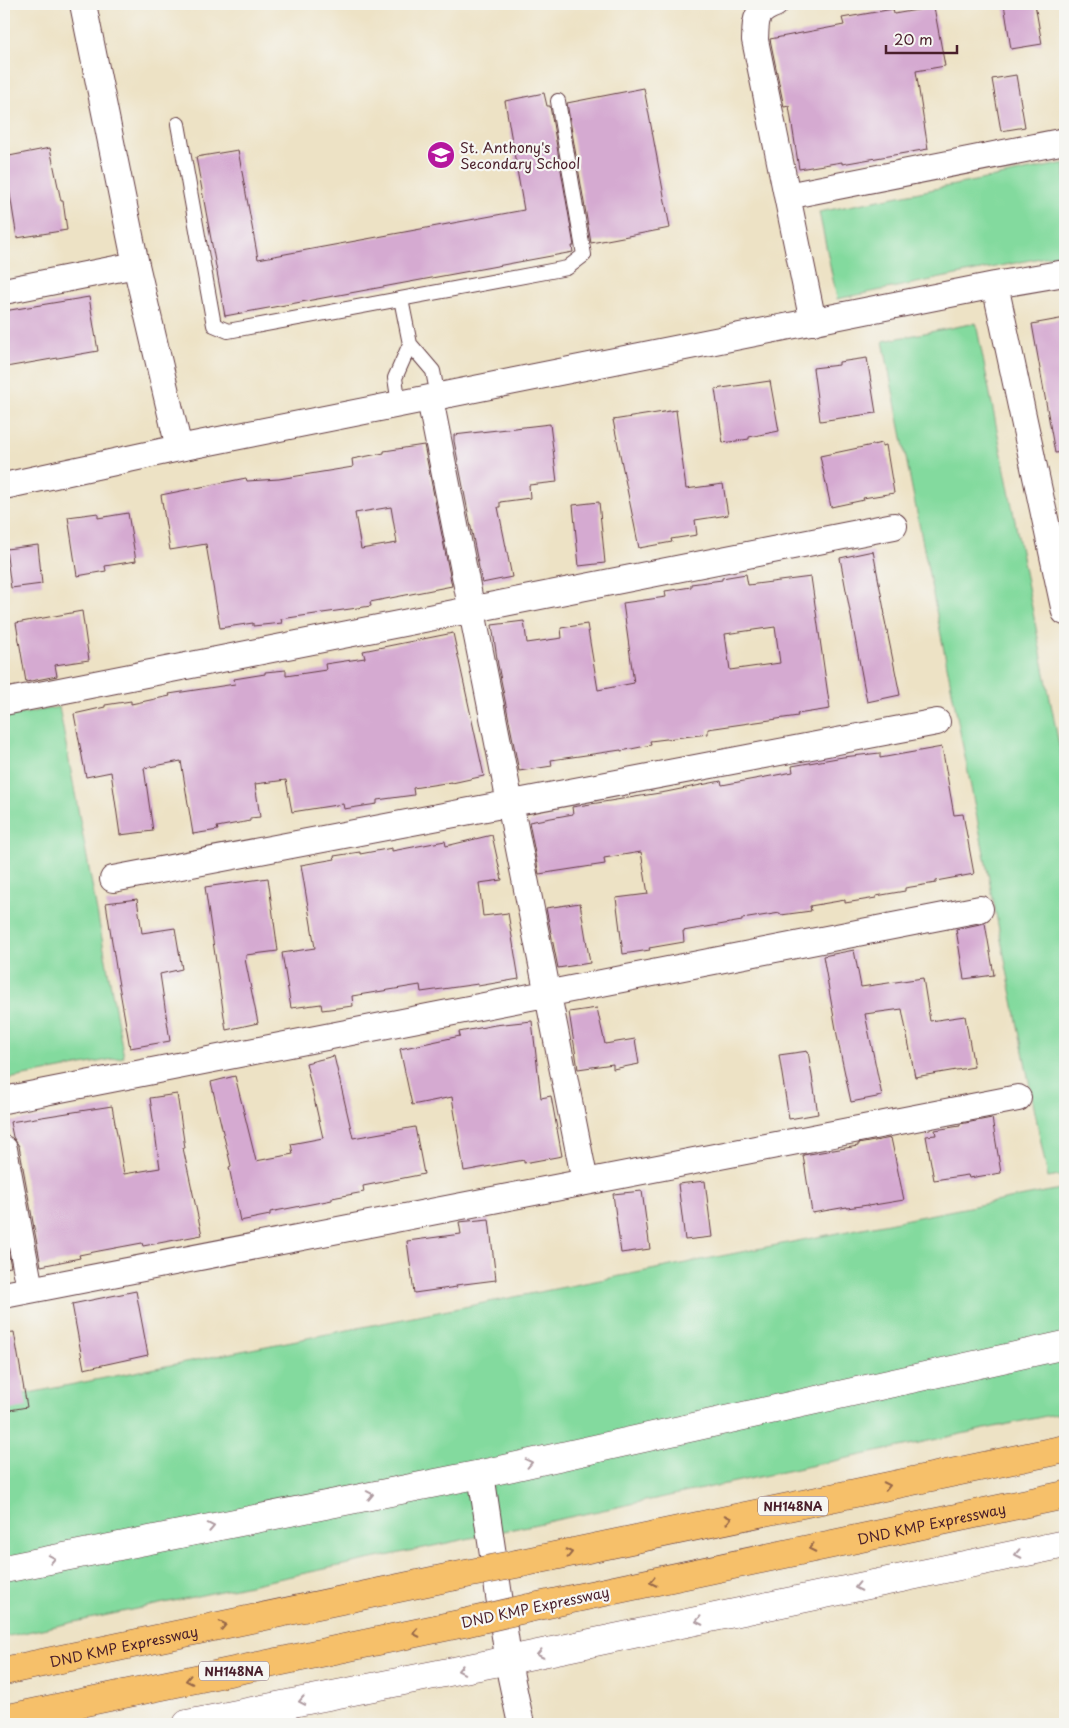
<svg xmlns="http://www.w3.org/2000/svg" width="1069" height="1728" viewBox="0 0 1069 1728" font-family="'Playpen Sans',sans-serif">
<rect width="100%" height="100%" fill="#f6f6f2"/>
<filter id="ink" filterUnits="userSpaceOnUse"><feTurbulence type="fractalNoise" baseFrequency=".02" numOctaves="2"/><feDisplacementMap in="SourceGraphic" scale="10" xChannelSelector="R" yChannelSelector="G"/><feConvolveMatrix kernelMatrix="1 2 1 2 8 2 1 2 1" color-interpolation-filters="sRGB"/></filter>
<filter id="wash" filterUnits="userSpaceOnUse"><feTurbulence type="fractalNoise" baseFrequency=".0096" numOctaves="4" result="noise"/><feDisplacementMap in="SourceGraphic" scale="20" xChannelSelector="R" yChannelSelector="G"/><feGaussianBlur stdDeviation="1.12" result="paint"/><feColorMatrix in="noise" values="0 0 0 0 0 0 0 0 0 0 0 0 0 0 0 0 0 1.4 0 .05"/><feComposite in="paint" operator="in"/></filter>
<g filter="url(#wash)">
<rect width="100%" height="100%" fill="#ede2c5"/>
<path fill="#83da9e" stroke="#667c64" d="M1065,163V253L837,299L819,212Z
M976,323L1065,775V1175L1048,1178L883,341Z
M59,707L124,1057L8,1079L4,1054V717Z
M1065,1188V1412L4,1637V1398Z"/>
<g id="blocks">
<path fill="#d5aad1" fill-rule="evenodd" d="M1004,4H1035L1042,44L1011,49Z
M934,7L945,66L916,71L928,149L842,164V162L799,169L789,106L784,107L770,39L844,25L842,18L893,9L894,14Z
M1016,75L1025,127L1001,131L992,79Z
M644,88L670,228L591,243L567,103Z
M544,93L547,106H550L574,246H572L573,252L225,316L196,157L238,150L258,259L524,210L505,101Z
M50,148L61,201H63L67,230L17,238L4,157Z
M89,297L98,351L6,367L4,354V311Z
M1065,318V452L1055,453L1032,324Z
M867,358L876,413L820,421L813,368L839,365V362Z
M770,381L779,431L749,437V439L723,443L715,389Z
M676,410L686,489L723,484L728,515L695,520L697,535L671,539L672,542L639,548L613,420Z
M550,424L557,482L529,485L530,498L500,502V507H498L512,577L482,583L454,441V435Z
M882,443V446L886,445L894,493L863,498L864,500L831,507L820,456Z
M424,445L452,586L370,602L371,606L281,619L282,623L253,626V623L220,628L206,544L170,550L161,495L246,478L247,481L279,479L353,467L352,459L384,453V451ZM391,507L397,543L361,549L355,513Z
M599,502L605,563L579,566L573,505Z
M98,513V518L128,513L136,561L105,566L106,571L77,576L68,517Z
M38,545L42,584L11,588L6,549Z
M873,551L885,615L884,616L900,695L867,702L840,558Z
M746,574L748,585L811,577L830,709L797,714L798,716L708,729V734L650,741L651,745L621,751V750L551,760L552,766L519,771L498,665L492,625L524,621L527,643L562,638L561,628L587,624L598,690L634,683L623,603L666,597L665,591L691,587V584L722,580V578ZM775,627L780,663L730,670L725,634Z
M82,611L89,660L55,665L57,676L26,682L16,623Z
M453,633L484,776L452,783V782L413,788L414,795L377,800V804L344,809L343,804L292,812L286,780L255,784L260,817L250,818V821L217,827L218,830L193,834L181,761L144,768L153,831L120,835L111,772L86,777L74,714L105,707V705L131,701V704L170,696L169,694L235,684L234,679L265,674V672L286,670V676L326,670L325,664L365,658L363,651Z
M942,747L954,815L963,814L974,874L936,881V883L905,888V891L876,896V898L845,903V900L810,906L811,911L781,915L780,913L742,919V921L683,931L684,942L649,948L650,950L623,954L616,898L648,894L641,852L604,858L605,864L539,874L529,822L573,814L572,807L666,792L721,781L722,785L793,772L792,766L843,757L880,753V758Z
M492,835L502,880L479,883L483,916L508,913L519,979L478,986V984L421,992L420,985L352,996L353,1006L322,1010L321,1004L291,1008L282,953L315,948L301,865L335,859L334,856L360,852V854L392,848V851L445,841L446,846Z
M268,878L278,951L246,955V959H245L258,1023L226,1030L205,887Z
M137,899L142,933L175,928L182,969L160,974L170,1041L130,1048L117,974L106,903Z
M580,903L590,963L558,968L546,908Z
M985,923L994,975L964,979L956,929Z
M854,950L861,987L923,978L930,1021L965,1016L974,1067L915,1077L902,1009L865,1014L882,1096L851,1102L839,1046L823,956Z
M597,1008L605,1044L635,1039L639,1064L613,1069V1064L578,1069L569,1012Z
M532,1021L541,1098L551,1096L562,1156L524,1163V1160L464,1171L452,1097L412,1105L400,1049L460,1036L459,1032L495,1025Z
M808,1051L818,1114L789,1119L779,1055Z
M334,1056L353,1138L415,1127L424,1174L363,1186L364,1192L332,1198V1200L270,1212V1215L240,1221L229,1167L231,1166L211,1082L235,1076L256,1161L293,1154L291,1144L323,1138L306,1063Z
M177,1094L185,1148H183L202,1235L143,1246L142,1243L99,1251L79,1255L80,1258L41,1266L19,1146L13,1137L10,1122L112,1106L124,1174L160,1168L150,1098Z
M992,1118L1001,1173L969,1178L968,1175L934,1180L926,1136L936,1135L935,1130L960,1126V1124Z
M891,1138L904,1200L868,1206V1205L847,1208V1207L812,1213L803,1155L858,1146V1144Z
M705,1181L712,1237L685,1240L678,1184Z
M642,1191L650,1249L621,1253L613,1194Z
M489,1219L496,1280L456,1285L457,1287L414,1293L407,1241L461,1234L459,1222Z
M4,1230L11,1267L4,1268Z
M136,1291L148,1355L84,1369L72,1304Z
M14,1332L27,1407L4,1411V1333Z"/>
</g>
</g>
<g filter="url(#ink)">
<use href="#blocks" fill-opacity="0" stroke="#623c42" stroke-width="1"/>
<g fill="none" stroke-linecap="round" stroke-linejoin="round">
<defs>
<path id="service" d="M178,124L214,325L228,331L567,268L584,255L558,101
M401,299L410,344L433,371L438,397
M399,404L395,378L410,344"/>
<path id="minor" d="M83,4L136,265L179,448
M775,4C754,12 756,20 755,40L813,322
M787,196L1065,141
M995,285L1065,612
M4,291L136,265
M430,399L585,1182
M4,486L179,448L995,285L1065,273
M4,702L894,526
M113,879L937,722
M4,1100L980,909
M4,1149L30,1289
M4,1295L1018,1098
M481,1474L511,1677L521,1724"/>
<path id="tertiary" d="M4,1569L481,1474L1065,1345
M187,1724L509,1660L1065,1544"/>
<g id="trunk">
<path d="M521,1563L1065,1449"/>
<path id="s1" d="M529,1608L1065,1495"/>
<path id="s2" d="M4,1671L451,1577"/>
<path d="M4,1719L464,1623"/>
</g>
</defs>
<use href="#service" stroke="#623c42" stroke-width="16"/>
<use href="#minor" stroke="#623c42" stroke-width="28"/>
<use href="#tertiary" stroke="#623c42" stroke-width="29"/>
<use href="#trunk" stroke="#623c42" stroke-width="29"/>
<use href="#service" stroke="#fff" stroke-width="14"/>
<use href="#minor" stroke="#fff" stroke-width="26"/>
<use href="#tertiary" stroke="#fff" stroke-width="28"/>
<use href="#trunk" stroke="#f6c06b" stroke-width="28"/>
<defs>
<path id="trunk-bridge" d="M451,1577L521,1563
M464,1623L529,1608"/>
</defs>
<use href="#trunk-bridge" stroke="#623c42" stroke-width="29" stroke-linecap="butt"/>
<use href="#trunk-bridge" stroke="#f6c06b" stroke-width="28"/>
</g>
<defs><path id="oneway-chevron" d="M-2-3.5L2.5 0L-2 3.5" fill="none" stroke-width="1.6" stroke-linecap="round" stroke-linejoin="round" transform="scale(1.25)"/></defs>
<g stroke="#ae9aa0">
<use href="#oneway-chevron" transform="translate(529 1463) rotate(-12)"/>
<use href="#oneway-chevron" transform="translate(370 1495) rotate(-11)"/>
<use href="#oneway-chevron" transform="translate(211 1527) rotate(-11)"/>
<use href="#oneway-chevron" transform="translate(1018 1554) rotate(168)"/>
<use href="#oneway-chevron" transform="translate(52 1559) rotate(-11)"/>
<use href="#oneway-chevron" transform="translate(858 1587) rotate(168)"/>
<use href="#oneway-chevron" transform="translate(699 1621) rotate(168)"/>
<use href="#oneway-chevron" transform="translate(540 1654) rotate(168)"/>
<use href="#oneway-chevron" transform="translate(461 1670) rotate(169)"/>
<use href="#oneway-chevron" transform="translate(302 1701) rotate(169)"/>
</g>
<g stroke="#976748">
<use href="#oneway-chevron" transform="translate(887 1486) rotate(-12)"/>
<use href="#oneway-chevron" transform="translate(728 1519) rotate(-12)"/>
<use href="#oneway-chevron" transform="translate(812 1548) rotate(168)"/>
<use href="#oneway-chevron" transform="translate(569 1553) rotate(-12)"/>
<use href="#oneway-chevron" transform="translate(653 1582) rotate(168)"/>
<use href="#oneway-chevron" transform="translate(223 1625) rotate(-12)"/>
<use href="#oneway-chevron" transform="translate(416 1633) rotate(168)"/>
<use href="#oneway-chevron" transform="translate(189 1680) rotate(168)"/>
</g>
</g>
<defs>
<symbol id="school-disc" viewBox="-11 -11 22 22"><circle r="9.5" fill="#b5179e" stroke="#f6f6f2"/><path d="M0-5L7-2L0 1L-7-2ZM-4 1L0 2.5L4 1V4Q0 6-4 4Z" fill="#fff"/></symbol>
</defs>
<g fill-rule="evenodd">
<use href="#school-disc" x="425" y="139" width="32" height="32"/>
</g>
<g text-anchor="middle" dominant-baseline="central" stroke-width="4.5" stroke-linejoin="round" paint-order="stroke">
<g fill="#f6f6f2" stroke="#7e6067" stroke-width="1">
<rect x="758" y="1496.5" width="70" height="19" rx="4"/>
<rect x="199" y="1661.5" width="70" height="19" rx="4"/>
</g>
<g font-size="12" font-weight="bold" fill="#4a1f2b">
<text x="793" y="1506">NH148NA</text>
<text x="234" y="1671">NH148NA</text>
</g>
<g font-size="14" fill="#4a1f2b" stroke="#f6f6f2" text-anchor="start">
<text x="460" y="147">St. Anthony's<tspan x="460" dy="16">Secondary School</tspan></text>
</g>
<g font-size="14" fill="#4a1f2b" stroke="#f6f6f2">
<text stroke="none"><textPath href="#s1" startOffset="411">DND KMP Expressway</textPath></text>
<text transform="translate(535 1607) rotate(-12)">DND KMP Expressway</text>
<text stroke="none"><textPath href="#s2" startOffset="122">DND KMP Expressway</textPath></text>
</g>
</g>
<rect width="1069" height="1728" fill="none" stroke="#f6f6f2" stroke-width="20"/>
<path d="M886 45v8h71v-8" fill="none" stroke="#4a1f2b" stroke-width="2.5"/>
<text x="894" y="45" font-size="15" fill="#4a1f2b" stroke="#f6f6f2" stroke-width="4" paint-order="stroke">20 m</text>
</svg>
